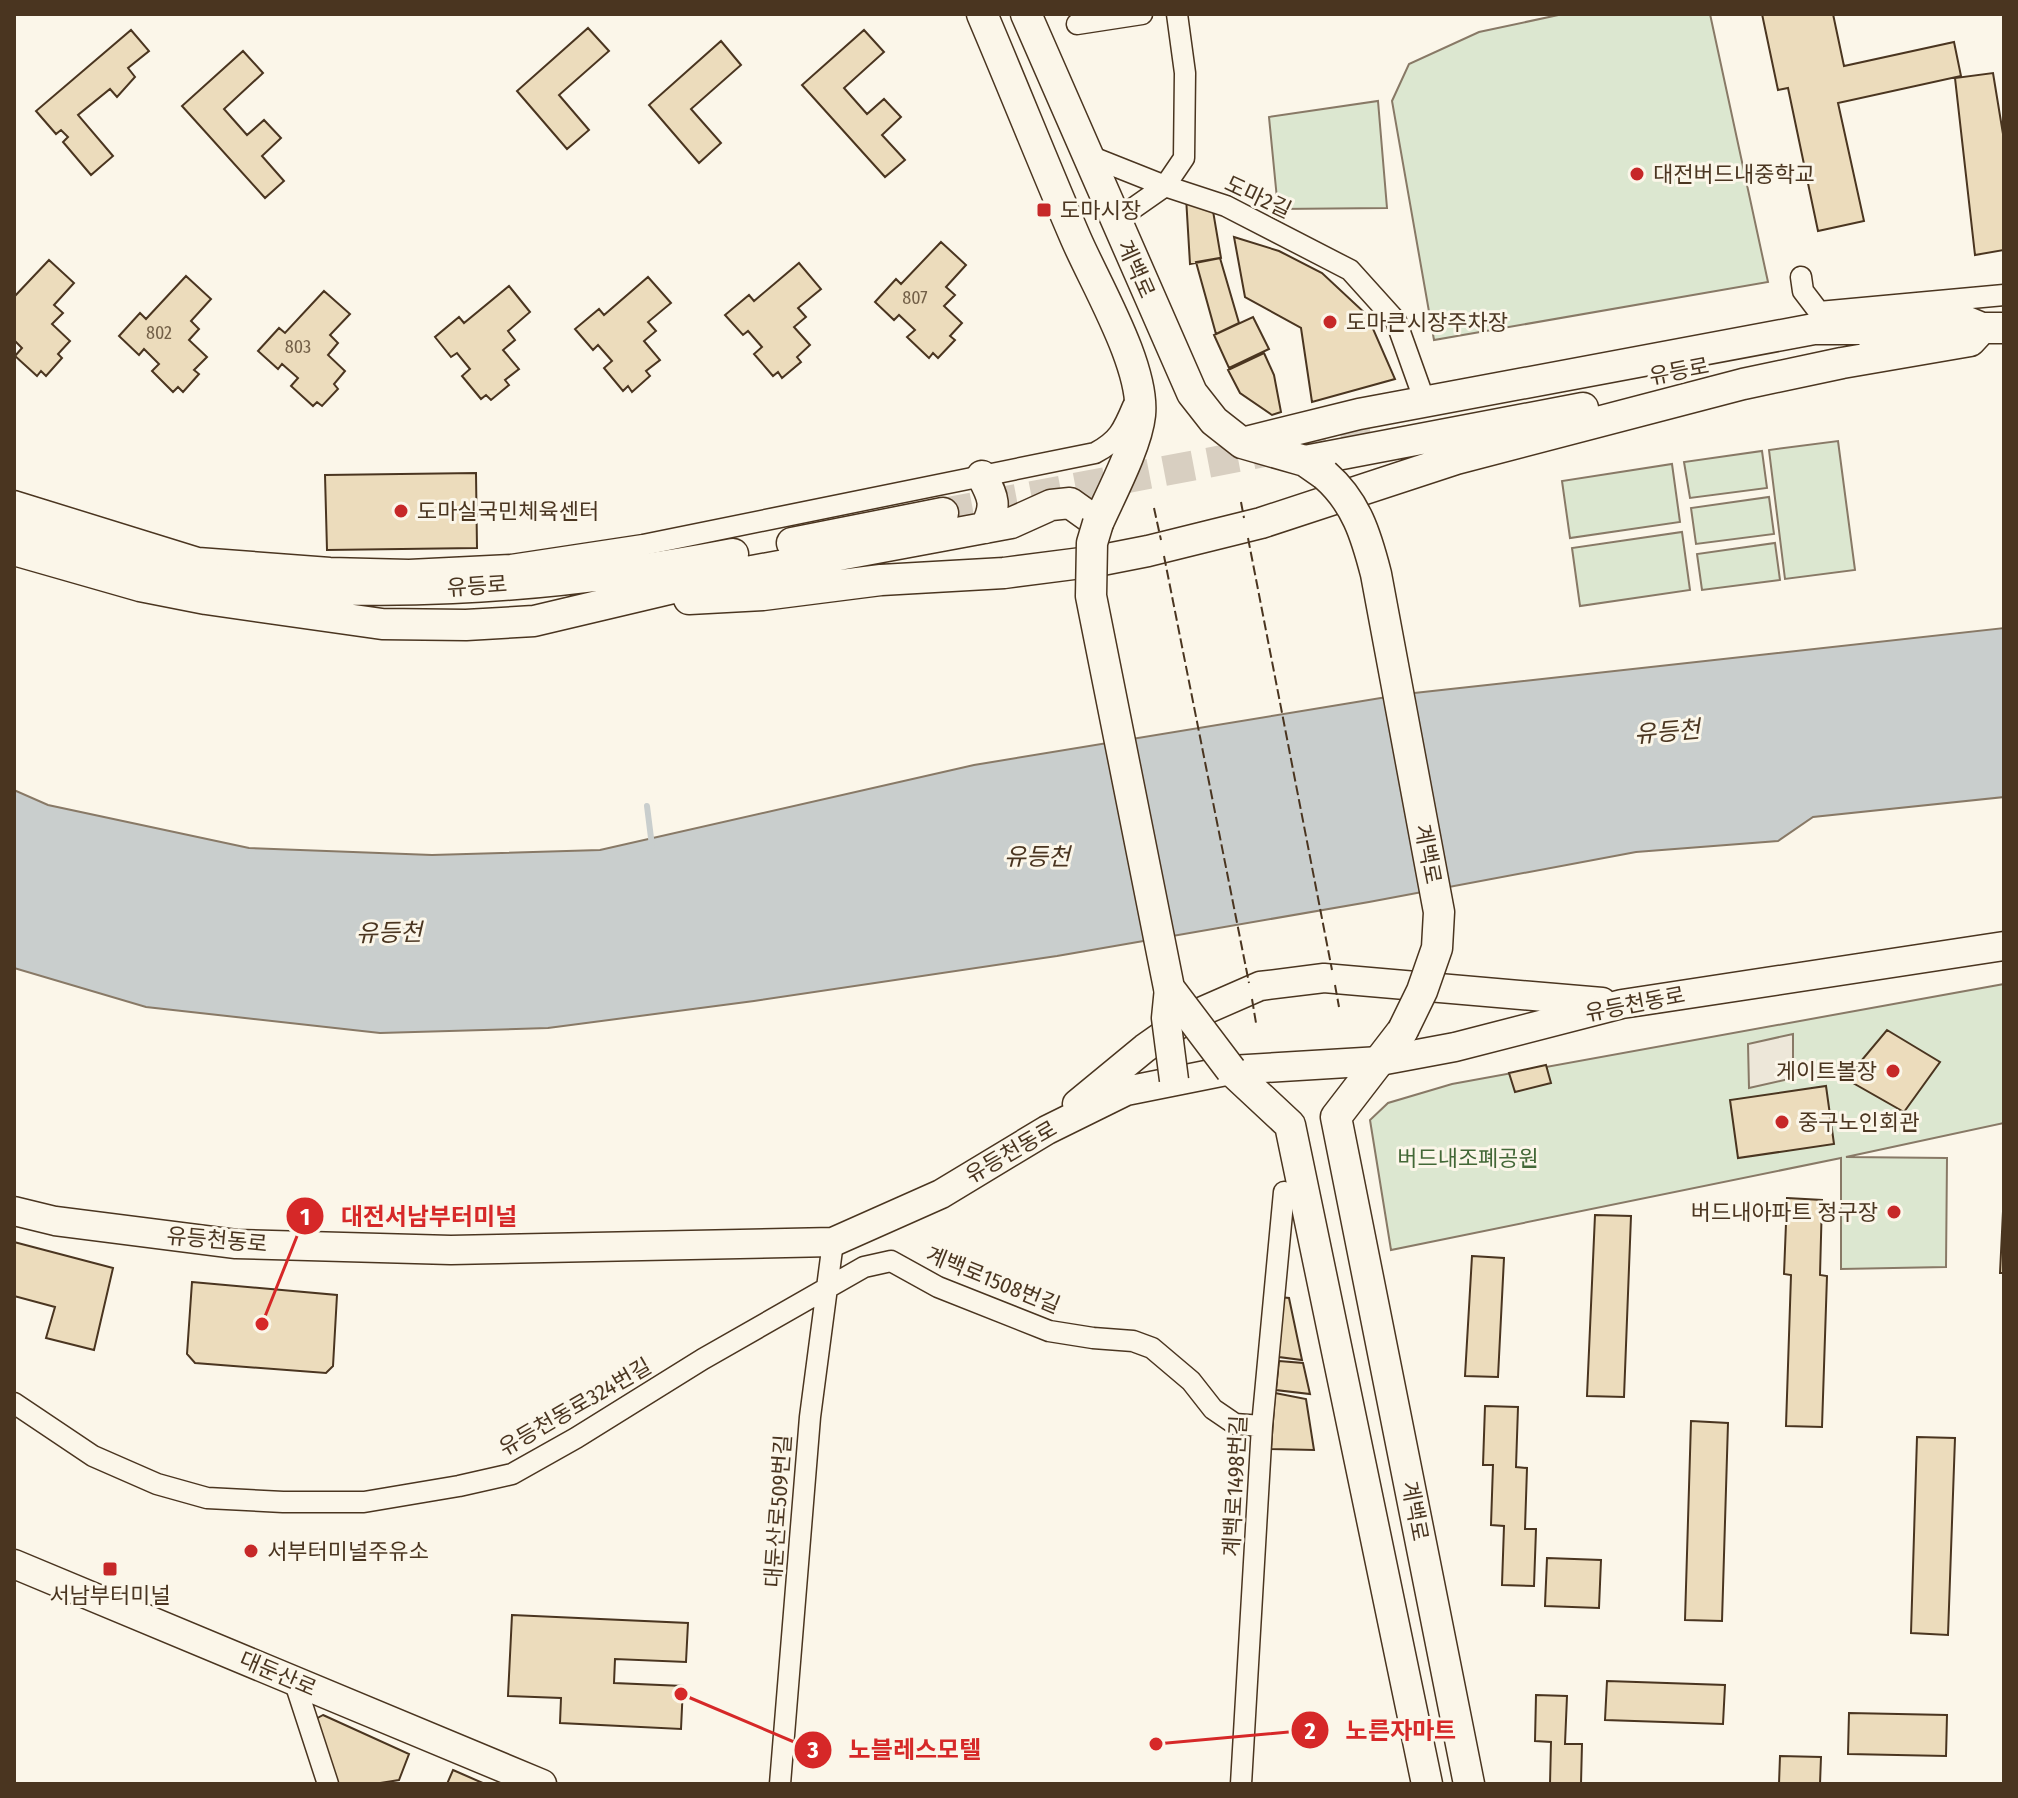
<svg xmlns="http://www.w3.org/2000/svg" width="2018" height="1798" viewBox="0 0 2018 1798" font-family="'Fira Sans Condensed','Noto Sans KR',sans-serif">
<rect width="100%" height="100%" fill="#fbf6e9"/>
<path fill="#dce7d0" stroke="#887966" stroke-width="2" d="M1563,14H1710L1768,282L1434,340L1392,101L1409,64L1479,32Z
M1378,101L1387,208L1278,209L1269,117Z
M1838,441L1855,570L1785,579L1769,450Z
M1762,451L1767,488L1690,498L1684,462Z
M1672,464L1680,522L1570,538L1562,481Z
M1769,497L1774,534L1696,544L1691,508Z
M1682,532L1690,590L1580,606L1572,548Z
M1775,543L1780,580L1702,590L1697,554Z
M2004,984V1123L1846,1157L1947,1158L1946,1267L1841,1269V1158L1391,1250L1370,1120L1388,1103L1452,1084Z"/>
<path fill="#ede7d9" stroke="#887966" stroke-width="2" d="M1793,1034V1078L1749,1088L1748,1044Z"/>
<path fill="#c9cecd" stroke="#887966" stroke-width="2" d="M2004,628V797L1813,817L1778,841L1636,852L1369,902L1057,956L754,1001L548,1028L380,1033L146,1007L14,968V790L48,805L249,848L432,855L600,850L974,765L1405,694Z"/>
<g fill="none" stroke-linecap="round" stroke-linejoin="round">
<path stroke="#c9cecd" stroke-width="6" d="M647,806L652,846"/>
</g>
<path fill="#ecdcbc" stroke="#4a3520" stroke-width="2" d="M1762,14H1833L1844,66L1954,42L1961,76L1838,103L1864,221L1818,231L1788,88L1778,90Z
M588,28L609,51L559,95L589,130L567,149L517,91Z
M131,30L149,51L128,68L135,77L117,97L110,89L78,115L113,156L91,175L63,142L68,137L61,130L56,134L36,111Z
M864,30L884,52L844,88L867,114L884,99L901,117L882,135L905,160L885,177L802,85Z
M721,41L741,65L691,109L721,143L699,163L649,105Z
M243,51L263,73L224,109L247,135L264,120L281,138L262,156L284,181L265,198L182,106Z
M1993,73L2004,140V250L1975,255L1955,78Z
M1186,197L1212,205L1221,258L1190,264Z
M1234,237L1279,251L1322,273L1367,315L1395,379L1312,402L1301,328L1245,297Z
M941,242L966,265L946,287L955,295L944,306L962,323L950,336L955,340L938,358L933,353L929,358L907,337L915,330L899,315L894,320L875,302L896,279L901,284Z
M1220,258L1239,323L1216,334L1196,262Z
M49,260L74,283L54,305L63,313L52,324L70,341L58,354L62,358L46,376L41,371L37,376L15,356L22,348L14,340V297Z
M799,263L821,289L798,308L806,317L794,327L810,345L797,357L801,362L782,378L778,372L773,376L754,354L762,347L748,331L743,335L725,315L749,295L754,301Z
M186,276L211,299L191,321L199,329L189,340L207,357L194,370L199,374L183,392L178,387L173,392L152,371L159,364L144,349L139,355L119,336L140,313L146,319Z
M648,277L671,303L648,322L656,331L644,341L660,360L646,371L650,376L632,392L628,386L623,391L604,368L612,361L598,345L593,350L575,329L599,309L604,315Z
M509,286L530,312L508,331L515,340L503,350L519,369L505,380L509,385L491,400L486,395L481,399L462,376L470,369L457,353L451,357L435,337L459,317L464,323Z
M324,291L350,314L330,335L338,343L328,355L345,371L334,384L338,389L322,406L317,402L313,406L291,386L298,378L282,364L278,369L258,351L279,328L285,333Z
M1253,317L1269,349L1229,368L1214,335Z
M1264,353L1274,375L1281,412L1272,415L1240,393L1228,370Z
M476,473L477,548L327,550L325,475Z
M1887,1030L1940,1062L1904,1112L1846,1079Z
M1546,1065L1551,1083L1515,1092L1509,1073Z
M1826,1086L1834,1144L1738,1158L1730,1100Z
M2004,1191V1273H2000Z
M1787,1198L1822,1200L1820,1275L1827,1276L1822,1427L1786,1426L1791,1275L1784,1274Z
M1595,1215L1631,1216L1624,1397L1587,1396Z
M14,1242L113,1268L94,1350L46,1338L55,1307L14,1296Z
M1472,1256L1504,1258L1498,1377L1465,1376Z
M192,1282L337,1295L333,1366L326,1373L195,1363L187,1354Z
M1279,1297L1289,1298L1302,1360L1279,1357Z
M1279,1361L1303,1363L1310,1394L1276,1390Z
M1275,1393L1306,1399L1314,1450L1271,1449Z
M1485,1406L1518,1407L1516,1467L1527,1468L1525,1529H1536L1534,1586L1502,1585L1504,1526L1491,1525L1493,1465H1483Z
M1691,1421L1728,1423L1722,1621L1685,1620Z
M1917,1437L1955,1438L1948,1635L1911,1633Z
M1547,1558L1601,1560L1599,1608L1545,1606Z
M512,1615L688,1623L686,1662L615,1659L614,1683L683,1686L681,1729L560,1723L561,1698L508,1696Z
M1607,1681L1725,1685L1723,1724L1605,1720Z
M1536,1695L1567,1696L1565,1744H1582L1581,1784H1550L1551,1742L1535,1741Z
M1849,1713L1947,1715L1946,1756L1848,1754Z
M323,1715L409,1754L399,1780L374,1784H336L314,1720Z
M1780,1756L1821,1757L1820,1784H1779Z
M453,1770L485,1784H447Z"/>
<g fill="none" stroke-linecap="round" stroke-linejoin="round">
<path stroke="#d8cfc1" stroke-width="30" stroke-dasharray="30 15" stroke-linecap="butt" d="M943,513L1375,431"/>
<defs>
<path id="street" d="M1077,24L1142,14
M1087,155L1165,186L1226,206L1350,270L1396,321L1425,402
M1115,221L1165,186L1184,158L1185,73L1177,14
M1801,277L1803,291L1819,312L2004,295
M14,501L198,558L330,568L409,570L511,565L643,545L1095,453C1118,441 1123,430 1133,406
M14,1403L93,1456L157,1484L207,1498L283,1502H364L459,1486L512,1474L576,1438L703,1359L864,1267L891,1261L938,1287L1049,1331L1093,1338L1133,1341L1152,1348L1191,1381L1213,1409L1235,1424L1262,1426
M294,1680L328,1784
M780,1784L810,1417L833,1242
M1241,1784L1262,1426L1284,1192"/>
<path id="secondary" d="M1077,1104L1145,1048L1189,1017L1260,986L1324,978L1602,1002
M14,1211L55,1221L236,1244L451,1250L833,1242L941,1194L1047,1130L1126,1091L1231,1070L1380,1061L1455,1047L1622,1004L2004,946
M14,1564L542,1784"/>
<path id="primary" d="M1026,14L1192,393L1214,421L1242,443L1305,461L1325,475
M1869,333L1958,318L1982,328H2004
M1242,443L1359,414L1814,329H1886
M1305,461L1583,408
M982,476C994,498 997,506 985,528
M14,520C48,533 83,544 118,555C135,561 152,568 170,572C348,605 557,588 733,554
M792,543L943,513
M14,550L140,586L206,599L382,624L466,625L534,621L720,577L1011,523L1051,505L1070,503L1098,523C1111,494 1137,445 1140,415C1145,367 1096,285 1076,239C1044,165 1014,89 982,14
M689,599L763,595L881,580L1004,573L1097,561L1148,551L1261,523L1456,459L1743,384L1842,363L1970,341L1982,328
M1403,1030L1336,1117L1469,1784
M1231,1070L1290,1125L1427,1784"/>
</defs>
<use href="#street" stroke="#4a3520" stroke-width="23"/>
<use href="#secondary" stroke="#4a3520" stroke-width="31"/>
<use href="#primary" stroke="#4a3520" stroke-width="33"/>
<use href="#street" stroke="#fbf6e9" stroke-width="20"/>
<use href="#secondary" stroke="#fbf6e9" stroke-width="28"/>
<use href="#primary" stroke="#fbf6e9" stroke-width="30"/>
<defs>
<path id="secondary-bridge" d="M1169,988L1166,1018L1174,1080"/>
<path id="primary-bridge" d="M1325,475C1356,502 1366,535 1376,574L1439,912L1437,948L1422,991L1403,1030
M1098,523L1092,543L1091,596L1169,988L1231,1070"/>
</defs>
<use href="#secondary-bridge" stroke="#4a3520" stroke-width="31" stroke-linecap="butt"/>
<use href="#primary-bridge" stroke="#4a3520" stroke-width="33" stroke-linecap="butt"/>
<use href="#secondary-bridge" stroke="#fbf6e9" stroke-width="28"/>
<use href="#primary-bridge" stroke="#fbf6e9" stroke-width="30"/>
<path stroke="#4a3520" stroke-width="2" stroke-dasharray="10 4" stroke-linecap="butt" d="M1241,502L1244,518
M1154,508L1161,540
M1248,538L1332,970
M1164,556L1249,983
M1335,985L1339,1007
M1252,999L1256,1023"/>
</g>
<g fill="#c62828" stroke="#fbf6e9" stroke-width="3">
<circle cx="1637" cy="174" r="8"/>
<rect x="1036" y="202" width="16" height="16" rx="4"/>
<circle cx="1330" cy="322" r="8"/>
<circle cx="401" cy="511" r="8"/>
<circle cx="1893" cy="1071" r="8"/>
<circle cx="1782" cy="1122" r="8"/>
<circle cx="1894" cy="1212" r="8"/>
<circle cx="251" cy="1551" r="8"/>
<rect x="102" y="1561" width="16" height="16" rx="4"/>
</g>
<g text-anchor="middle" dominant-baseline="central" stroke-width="6" stroke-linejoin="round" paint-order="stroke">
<g font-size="18" fill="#725f47">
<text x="915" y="298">807</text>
<text x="159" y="333">802</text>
<text x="298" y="347">803</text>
</g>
<g font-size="22" fill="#4a3520" stroke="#fbf6e9" text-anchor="start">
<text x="1653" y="174">대전버드내중학교</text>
<text x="1060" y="210">도마시장</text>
<text x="1346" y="322">도마큰시장주차장</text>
<text x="417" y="511">도마실국민체육센터</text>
<text x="1877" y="1071" text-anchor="end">게이트볼장</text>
<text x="1798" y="1122">중구노인회관</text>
<text x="1878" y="1212" text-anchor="end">버드내아파트 정구장</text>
<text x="267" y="1551">서부터미널주유소</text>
<text x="110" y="1595" text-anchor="middle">서남부터미널</text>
</g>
<g font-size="22" fill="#4a3520" stroke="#fbf6e9">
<text transform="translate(1258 197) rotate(25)">도마2길</text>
<text transform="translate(1136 269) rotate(66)">계백로</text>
<text transform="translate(1679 371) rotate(-11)">유등로</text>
<text transform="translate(477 586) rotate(-4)">유등로</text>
<text transform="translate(1428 854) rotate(79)">계백로</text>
<text transform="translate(1635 1004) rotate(-11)">유등천동로</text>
<text transform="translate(1011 1152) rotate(-30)">유등천동로</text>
<text transform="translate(217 1240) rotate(5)">유등천동로</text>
<text transform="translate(993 1280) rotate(22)">계백로1508번길</text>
<text transform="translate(575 1407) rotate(-30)">유등천동로324번길</text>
<text transform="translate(1235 1486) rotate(-87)">계백로1498번길</text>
<text transform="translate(778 1511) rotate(-86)">대둔산로509번길</text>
<text transform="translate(1415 1511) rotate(79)">계백로</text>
<text transform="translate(278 1674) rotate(23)">대둔산로</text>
</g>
<g font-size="22" fill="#436837" stroke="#fbf6e9">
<text x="1468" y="1158">버드내조폐공원</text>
</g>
<g font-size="24" font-style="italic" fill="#4a3520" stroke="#fbf6e9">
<text transform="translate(1667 732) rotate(-5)">유등천</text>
<text x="1037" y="857">유등천</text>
<text transform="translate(389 933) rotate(-1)">유등천</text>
</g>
</g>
<path fill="none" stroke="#d62828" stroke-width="3" d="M262 1324L305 1216M1156 1744L1310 1730M681 1694L813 1750"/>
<g fill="#d62828" stroke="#fbf6e9" stroke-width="3">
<circle cx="262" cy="1324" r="8"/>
<circle cx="1156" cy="1744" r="8"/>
<circle cx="681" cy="1694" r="8"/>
<circle cx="305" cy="1216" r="20"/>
<circle cx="1310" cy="1730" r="20"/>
<circle cx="813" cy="1750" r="20"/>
</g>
<g font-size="24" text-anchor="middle" font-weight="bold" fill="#fff">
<text x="305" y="1225">1</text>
<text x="1310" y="1739">2</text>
<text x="813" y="1758">3</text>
</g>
<g font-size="24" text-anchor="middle" font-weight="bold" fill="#d62828" stroke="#fbf6e9" stroke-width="6" stroke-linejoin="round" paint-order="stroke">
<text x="429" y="1225">대전서남부터미널</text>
<text x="1401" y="1739">노른자마트</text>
<text x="915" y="1758">노블레스모텔</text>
</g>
<rect width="2018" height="1798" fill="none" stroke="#4a3520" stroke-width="32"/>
</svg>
